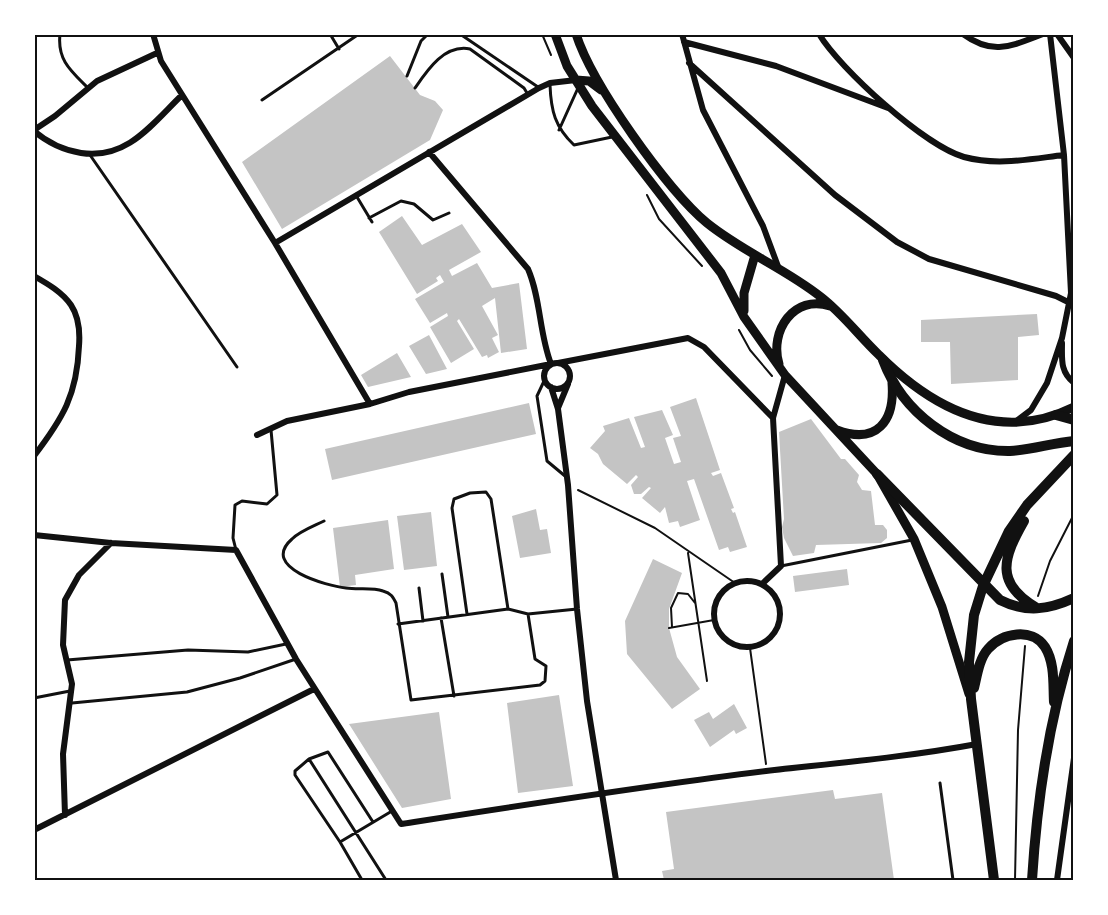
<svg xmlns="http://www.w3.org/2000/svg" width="1108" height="915" viewBox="0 0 1108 915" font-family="Overpass,sans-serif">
<rect width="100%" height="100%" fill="#fff"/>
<path fill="#c4c4c4" d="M390,56L420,95L435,101L443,110L430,140L282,229L242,162Z
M402,216L422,245L462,224L481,252L449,270L452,276L477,263L492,288L519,283L527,349L501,353L495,298L482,306L498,335L492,338L499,352L488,358L487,355L482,357L459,319L457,321L474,349L451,363L430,327L448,316L447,313L430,323L415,299L444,282L440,275L436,278L438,281L417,294L379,232Z
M1037,314L1039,335L1018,337V380L951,384L950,342H921V320Z
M429,335L447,369L426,374L409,346Z
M397,353L411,377L368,387L361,375Z
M696,398L720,470L711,473L713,476L721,473L734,508L731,509L733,513L735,512L747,547L730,552L728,547L719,550L694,479L687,481L700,520L680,527L678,521L669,523L665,507L660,513L642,498L651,488L649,487L641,494H634L631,485L638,477L636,475L627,484L603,464L598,454L590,448L605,431L603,426L629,418L641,448L645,447L634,417L662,410L673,435L665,438L674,464L681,462L673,438L681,436L670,407Z
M529,403L536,434L332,480L325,449Z
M811,419L841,459H845L859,475L857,482L862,490L871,491L875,525H883L887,530V538L881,543L816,545L814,553L793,556L784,538L782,527L784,519L779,432Z
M536,509L540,530L547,529L551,553L520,558L512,516Z
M431,512L437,566L404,570L397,516Z
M388,520L394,569L355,575L356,585L340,587L333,528Z
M653,559L682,573L669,609V628L677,657L700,689L672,709L627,654L625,621Z
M847,569L849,585L795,592L793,576Z
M559,695L573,786L518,793L507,703Z
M734,704L747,728L736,734L734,730L710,747L694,720L709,712L713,719Z
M439,712L451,799L402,808L349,724Z
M833,790L835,799L882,793L894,880H664L662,871L674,869L666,812Z"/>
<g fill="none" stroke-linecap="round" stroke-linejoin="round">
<path stroke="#111" stroke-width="2" d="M542,34L551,55
M647,195L659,219L702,266
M739,330L750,350L772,376
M578,490L655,528L735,583
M688,553L707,681
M1038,596L1050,561L1074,514
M672,627L671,608L678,593L688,594L695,603
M669,628L714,620
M750,648L766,764
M1015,880L1018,730L1025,646"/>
<path stroke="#111" stroke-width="3" d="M60,34C57,60 71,71 88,88
M330,34L339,49
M460,34L538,87
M407,76L421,41L428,34
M550,85C551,111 555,127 574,145L612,137
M415,88C428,69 445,44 470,49L524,88L527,93
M262,100L359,34
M559,130L578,88
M90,155L237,367
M357,197L372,222
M369,218L401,201L414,204L433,220L449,213
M545,379L537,396L547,461L565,476
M324,521C314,526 300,531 292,539C259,568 328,586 346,588C358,590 372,587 383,591C391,593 393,597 396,603L411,700L540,685L545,681L546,666L535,659L528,614
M236,550L233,538L235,505L242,501L267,504L277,495L271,430
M781,566L912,540
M442,574L448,617
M419,588L423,621
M467,614L452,508L454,499L470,493L486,492L491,499L508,609
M441,618L454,696
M398,624L508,609L528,614L577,609
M67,660L188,650L248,652L286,644
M34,698L70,691
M72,703L187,692L240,678L296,659
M309,759L328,752L373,822
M940,783L953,880
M340,842L362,880
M386,880L309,759L295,771V775L340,842L392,811"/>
<path stroke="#111" stroke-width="6" d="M153,34L161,61L275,243L370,404
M682,34L703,110L763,226L779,269
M819,34C840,69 925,146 964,157C997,166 1030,159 1064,155
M963,34C993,56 1011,46 1043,34
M1057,34L1074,58
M684,42L776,66L888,108
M689,63L835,195L897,242L929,259L1056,296L1070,303
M34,130L55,116L97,81L157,53
M34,131C48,143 63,150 81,153C127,160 152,124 182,95
M275,243L539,88L550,83L576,80
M34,276C48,284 62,292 71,305C79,317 80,333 79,346C77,395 63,418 34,456
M1062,343C1062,359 1060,372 1074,383
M544 376a13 13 0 1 1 26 0a13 13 0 1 1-26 0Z
M558,363L688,338L704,347L773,418
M551,387L558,409L568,485L577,609L587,701L616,880
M558,408L568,384
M1015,422L1031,410L1047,383L1062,338L1071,293L1064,155L1050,34
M257,435L287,421L370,404L409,392L551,364C539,333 541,299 528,269L429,152
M34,535L111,543L236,550L296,659L401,824C523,805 644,786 766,771C837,763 907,757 977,744
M714 614a33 33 0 1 1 66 0a33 33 0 1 1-66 0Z
M762,584L781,566L773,418L785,375
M65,815L63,754L72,684L63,645L65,600L79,575L111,543
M34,830L314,689
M1057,880L1074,758"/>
<path stroke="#111" stroke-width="9" d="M555,34L567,66L592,106L721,273L744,317L785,375L877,474L914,539L942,607L969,694
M576,34C592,84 667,190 707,223C743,252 786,269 821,297C843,314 859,336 879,355C933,409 999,444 1074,407
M576,80L589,81L601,90
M744,311V293L755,255
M779,364C769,331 794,294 830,306
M837,430C877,445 895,421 892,383"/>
<path stroke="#111" stroke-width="10" d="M883,360C902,411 953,452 1010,451C1031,450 1052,443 1074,441
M1056,415L1074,420
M877,474L1000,600C1026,613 1048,610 1074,598
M1024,521C1003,558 994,583 1037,608
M974,688C977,676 979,659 988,649C1002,633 1032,627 1045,647C1055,663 1053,684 1054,702
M994,880L971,699L969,662L974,615L983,586L1009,531L1027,505L1074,455
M1032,880C1037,800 1049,718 1074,641"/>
</g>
<rect width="1108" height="915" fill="none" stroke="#ffffff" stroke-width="72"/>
<rect x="36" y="36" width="1036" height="843" fill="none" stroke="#111" stroke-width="2"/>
</svg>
